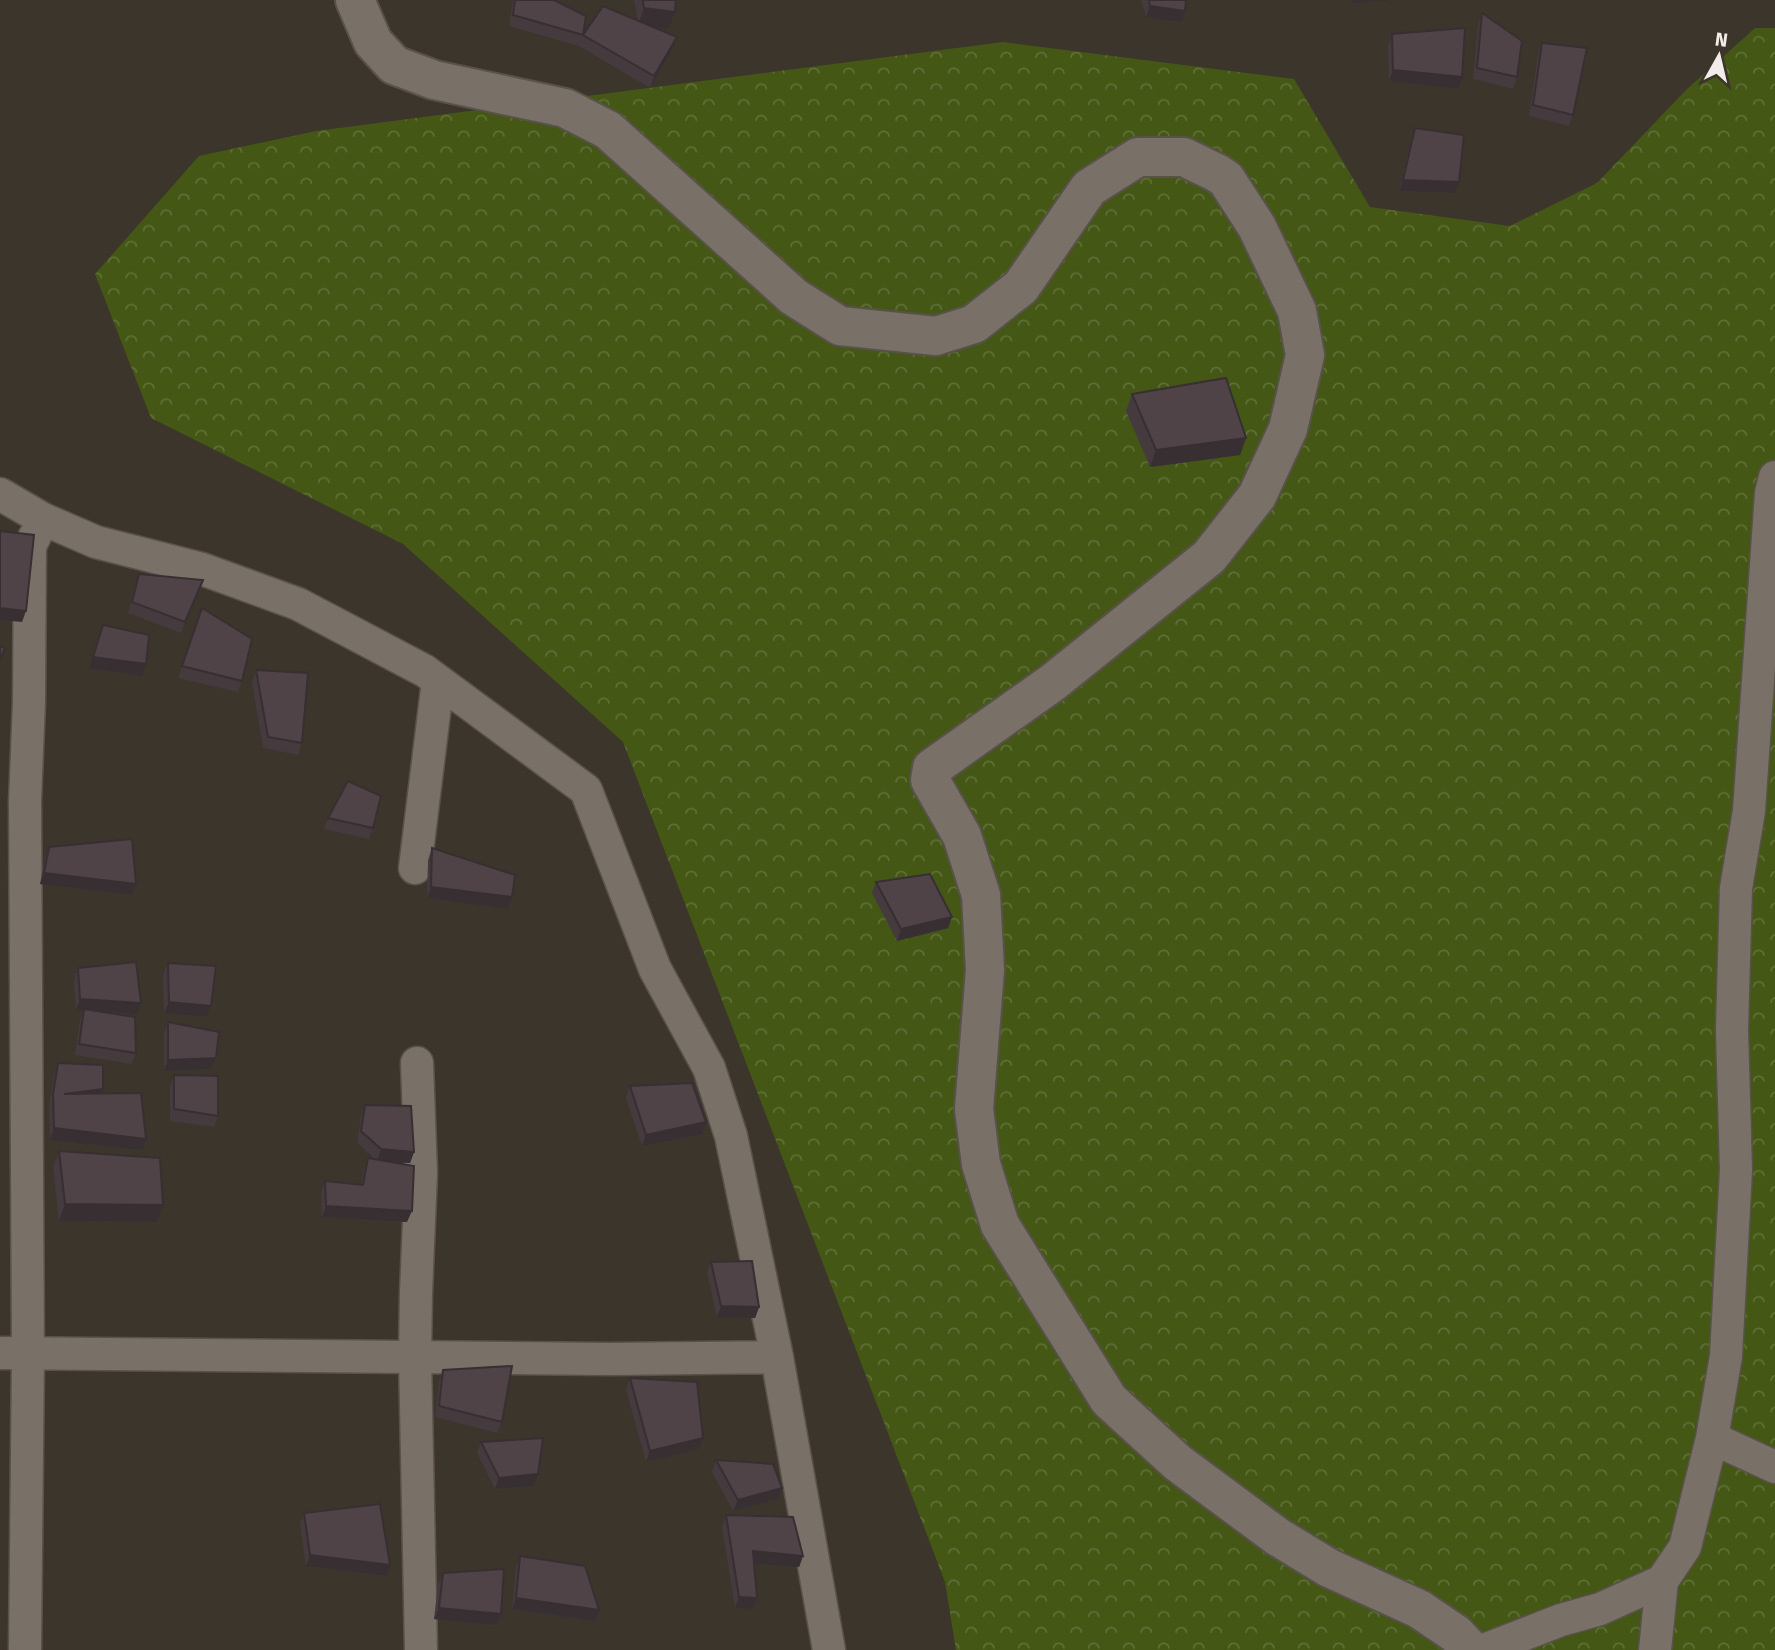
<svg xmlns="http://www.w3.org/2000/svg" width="1775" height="1650" viewBox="0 0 1775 1650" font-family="'Fira Sans',sans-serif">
<defs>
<pattern id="forest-crowns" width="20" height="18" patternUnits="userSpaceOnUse" patternTransform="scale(1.75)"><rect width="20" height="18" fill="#445715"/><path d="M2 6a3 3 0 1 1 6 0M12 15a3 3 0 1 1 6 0" fill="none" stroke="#5f6f37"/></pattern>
</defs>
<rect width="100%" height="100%" fill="#3c352c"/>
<path fill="url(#forest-crowns)" d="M1755,28H1775V1650H956L945,1582L623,742L403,544L151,418L95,274L199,156L316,131L1003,42L1294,79L1370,207L1510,226L1597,183L1686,90Z"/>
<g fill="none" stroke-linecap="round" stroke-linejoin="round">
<defs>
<path id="street" d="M0,494L43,519L96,542L202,569L298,604L425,671L586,790L655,969L709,1068L731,1136L777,1357L829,1650
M415,868L438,681
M417,1063L421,1173L416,1293L415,1357L421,1650
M0,1353L610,1359L777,1357
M1712,1438L1775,1467
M25,1650L28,1354L25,801L29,702L30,546L35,536
M1484,1650L1561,1620L1600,1609L1662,1581L1685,1547L1712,1438L1726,1356L1736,1170L1732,1030L1736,888L1749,811L1771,493L1775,477
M1655,1650L1662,1581"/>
<path id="secondary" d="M355,0L373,42L394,65L434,80L565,108L608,130L794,297L840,326L936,336L974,324L1021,287L1089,188L1138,157H1184L1217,173L1226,179L1257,227L1297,311L1305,355L1288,429L1257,496L1209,557L1052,683L932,768L930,780L962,836L981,895L985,970L974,1109L981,1164L1000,1225L1109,1400L1178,1463L1278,1537L1329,1568L1419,1609L1456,1634L1471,1650"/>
</defs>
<use href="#street" stroke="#59524b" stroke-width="35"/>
<use href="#secondary" stroke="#59524b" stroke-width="42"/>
<use href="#street" stroke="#797167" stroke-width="32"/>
<use href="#secondary" stroke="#797167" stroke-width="38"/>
</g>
<path fill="#453a3e" d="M513,0H554L583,35L638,21L634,0H676L675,12L669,29L653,27L677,37L673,48L650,88L579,46L509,26Z
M1141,0H1186L1185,11L1181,22L1146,17Z
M1482,13L1517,77L1513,89L1473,79L1478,25Z
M1392,34L1458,89L1389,81L1388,46Z
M1542,43L1573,115L1569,126L1529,116L1538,55Z
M1415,128L1455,193L1399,191L1411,140Z
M1132,394L1246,438L1240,455L1150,467L1126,411Z
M139,574L203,580L181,633L128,613L135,585Z
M202,608L242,681L238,692L178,678Z
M256,670L302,743L298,755L263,748L252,682Z
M328,818L373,828L369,839L324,829Z
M49,847L132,895L40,884L45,858Z
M432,848L512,897L508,909L427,898L428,860Z
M876,882L952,917L948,928L897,941L872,893Z
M168,963L211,1006L207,1017L164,1013L163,974Z
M78,968L137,1014L102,1012L136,1053L132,1064L75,1055L80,1020L84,1010H76L74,979Z
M168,1022L216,1058L211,1069L164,1071V1034Z
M58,1063L103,1089L101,1094L142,1150L50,1140L49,1106L54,1075Z
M174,1075L218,1116L214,1127L170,1121V1086Z
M630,1086L702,1134L642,1146L626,1098Z
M365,1105L414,1152L410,1163L385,1161L407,1222L322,1217L321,1193L325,1181L361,1185L364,1170L368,1158L376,1160L357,1142L361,1116Z
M59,1151L163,1205L157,1222L59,1221L53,1167Z
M711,1262L759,1307L755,1318L717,1317L707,1273Z
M443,1370L502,1422L497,1433L435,1417L439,1381Z
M630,1378L703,1438L699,1449L646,1462L626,1390Z
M481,1442L534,1486L495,1489L477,1453Z
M716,1460L782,1488L778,1499L733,1511L712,1472Z
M304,1513L390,1565L386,1576L306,1566L300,1524Z
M726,1515L803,1556L799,1567L754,1563L757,1598L753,1609L735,1608L722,1527Z
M520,1556L599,1610L595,1621L512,1609L516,1567Z
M443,1573L501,1614L497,1625L434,1619L438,1584Z"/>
<path fill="#382f32" d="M1352,0H1393L1351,3Z
M1150,6L1185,11L1181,22L1146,17Z
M644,8L675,12L669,29L638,25Z
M677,37L673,48L650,88L654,76Z
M1393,70L1462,77L1458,89L1389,81Z
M1403,180L1459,182L1455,193L1399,191Z
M1246,438L1240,455L1150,467L1156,450Z
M0,608L26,611L22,622L0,620Z
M93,657L146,664L142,676L89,668Z
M44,873L136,884L132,895L40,884Z
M431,887L512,897L508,909L427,898Z
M952,917L948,928L897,941L901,929Z
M80,999L141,1003L137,1014L76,1010Z
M169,1002L211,1006L207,1017L164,1013Z
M216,1058L211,1069L164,1071L168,1060Z
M103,1089L99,1100L64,1094Z
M706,1122L702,1134L642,1146L646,1135Z
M54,1128L146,1139L142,1150L50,1140Z
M381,1149L414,1152L410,1163L377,1161Z
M65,1204L163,1205L157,1222L59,1221Z
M326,1206L412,1211L407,1222L322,1217Z
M721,1306L759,1307L755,1318L717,1317Z
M703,1438L699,1449L646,1462L650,1451Z
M538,1474L534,1486L495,1489L499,1478Z
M782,1488L778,1499L733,1511L738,1500Z
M753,1551L803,1556L799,1567L749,1563Z
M310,1555L390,1565L386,1576L306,1566Z
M739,1597L757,1598L753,1609L735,1608Z
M516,1598L599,1610L595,1621L512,1609Z
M439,1608L501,1614L497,1625L434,1619Z"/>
<path fill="#504348" stroke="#382f32" stroke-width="2" d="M515,0H554L586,16L583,35L513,15Z
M643,0H676L675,12L644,8Z
M1149,0H1186L1185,11L1150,6Z
M603,6L677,37L654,76L583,35Z
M1482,13L1522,41L1517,77L1477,68Z
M1465,28L1462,77L1393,70L1392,34Z
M1542,43L1587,48L1573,115L1533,105Z
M1415,128L1464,135L1459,182L1403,180Z
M1226,378L1246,438L1156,450L1132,394Z
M0,531L34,535L26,611L0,608Z
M139,574L203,580L185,622L132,602Z
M202,608L252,639L242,681L182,666Z
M103,625L149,635L146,664L93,657Z
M0,646L5,648L0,660Z
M256,670L308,673L302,743L268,737Z
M348,781L381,796L373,828L328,818Z
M132,839L136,884L44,873L49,847Z
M432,848L515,875L512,897L431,887Z
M930,874L952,917L901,929L876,882Z
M136,962L141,1003L80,999L78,968Z
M168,963L216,966L211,1006L169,1002Z
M84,1009L135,1017L136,1053L79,1044Z
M168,1022L219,1032L216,1058L168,1060Z
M58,1063L103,1065V1089L64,1094L141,1093L146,1139L54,1128L53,1094Z
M174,1075L218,1076V1116L174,1109Z
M692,1083L706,1122L646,1135L630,1086Z
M365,1105L411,1106L414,1152L381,1149L361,1131Z
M59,1151L160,1158L163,1205L65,1204Z
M368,1158L414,1166L412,1211L326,1206L325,1181L363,1185Z
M752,1261L759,1307L721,1306L711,1262Z
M512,1366L502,1422L439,1406L443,1370Z
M630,1378L697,1382L703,1438L650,1451Z
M543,1438L538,1474L499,1478L481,1442Z
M716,1460L773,1464L782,1488L738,1500Z
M380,1504L390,1565L310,1555L304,1513Z
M726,1515L793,1517L803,1556L753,1551L757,1598L739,1597Z
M520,1556L585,1566L599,1610L516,1598Z
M504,1569L501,1614L439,1608L443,1573Z"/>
<g transform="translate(1719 56) rotate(8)" stroke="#3c352c" stroke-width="5" paint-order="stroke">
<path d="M0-5L12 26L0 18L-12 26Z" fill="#f2ede8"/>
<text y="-10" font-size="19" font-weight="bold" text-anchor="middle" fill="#f2ede8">N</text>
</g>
</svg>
